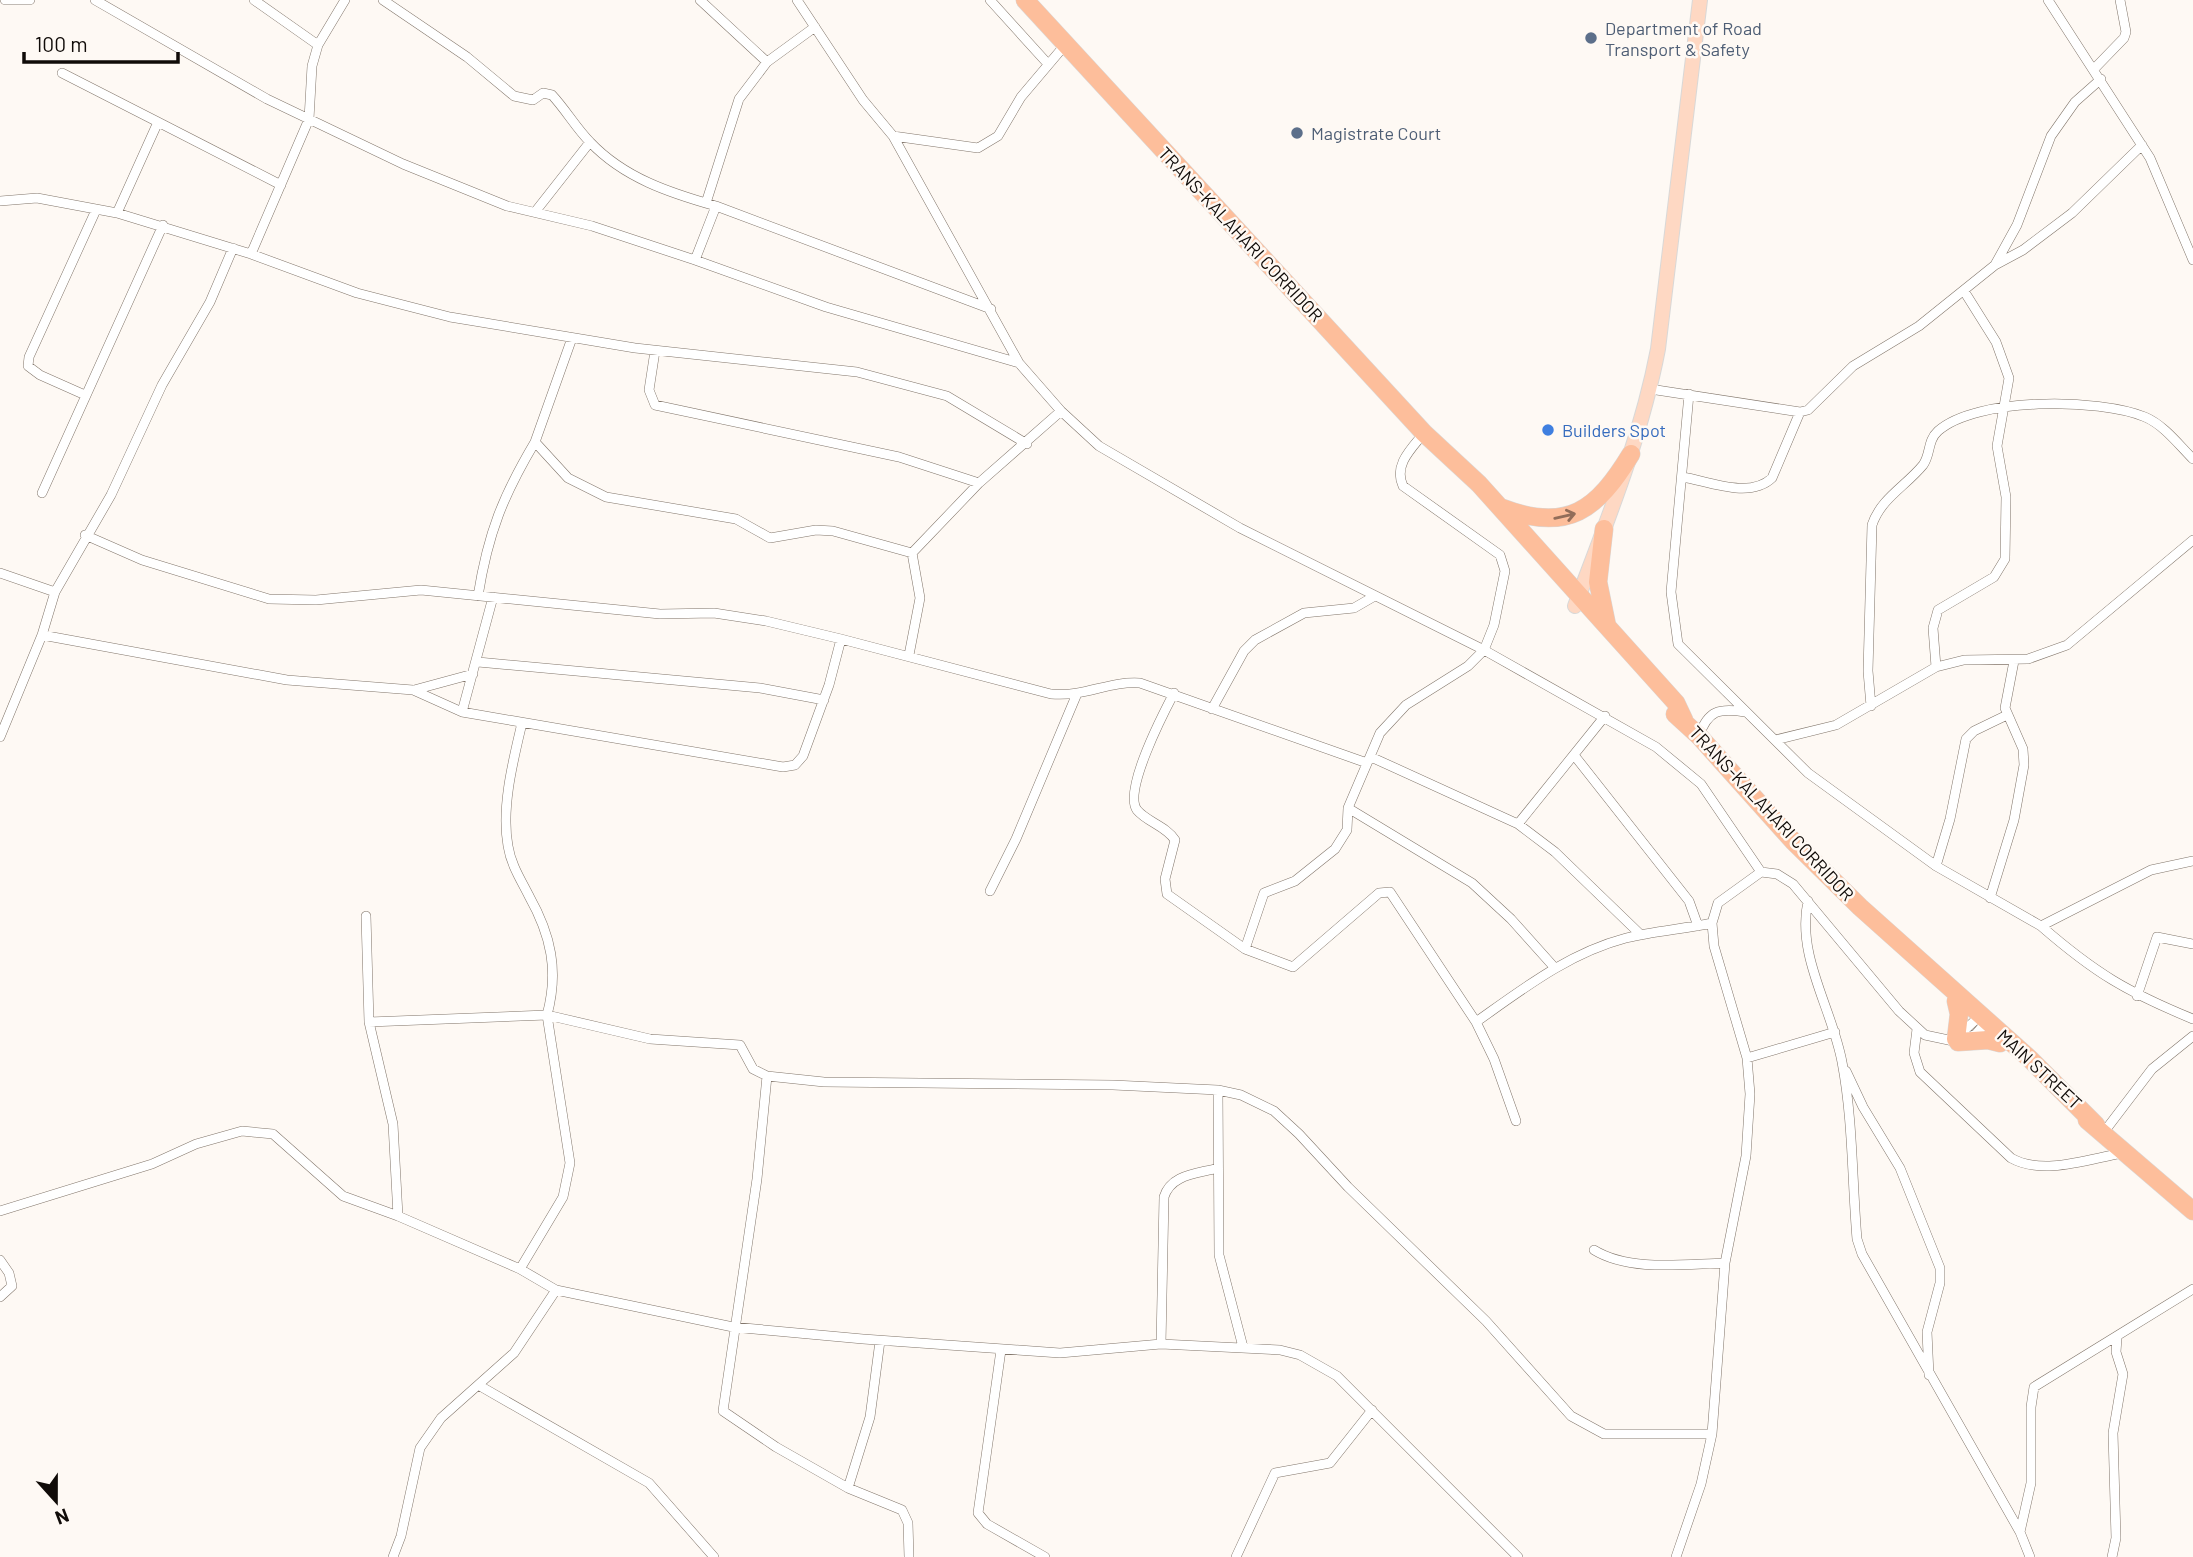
<svg xmlns="http://www.w3.org/2000/svg" width="2193" height="1557" viewBox="0 0 2193 1557" font-family="Barlow,sans-serif">
<rect width="100%" height="100%" fill="#fef9f4"/>
<g fill="none" stroke-linecap="round" stroke-linejoin="round">
<defs>
<path id="street" d="M5,0H30
M95,0L267,99L403,164L507,206L592,226L695,260L716,206L991,309
M254,0L318,45L345,0
M383,0L467,57L514,96L533,100L543,93L552,95C566,110 576,128 590,142C624,178 670,193 716,206
M700,0L767,62
M797,0L863,100L893,136L1019,363L1061,411L1099,446L1240,528L1484,650L1656,747L1701,784L1761,872
M990,0L1048,64
M2048,0L2150,158L2193,260
M2094,69L2124,38L2126,32L2120,0
M62,73L158,122
M893,136L978,148L998,136L1021,97L1065,45
M0,201L37,198L117,213L251,254L357,293L450,317L635,348L857,372L947,396L1027,444
M706,203L739,99L767,62L815,27
M535,212L590,142
M117,213L158,122L281,185
M251,254L309,119L312,66L318,45
M695,260L826,307L1019,363
M1996,263L2017,225L2051,136L2075,102L2101,79
M572,338L535,442L568,478L606,497L736,519L770,538L816,530L833,531L912,553
M655,351L649,390L655,405L899,457L979,483
M1650,389L1800,412L1808,410L1853,366L1919,326L1995,265L2023,250L2072,213L2142,145
M1689,394L1671,592L1678,644L1808,773L1936,866L2041,926L2151,870L2193,861
M85,395L40,375L28,366L29,357L96,210
M1683,477C1710,482 1750,499 1772,478L1800,412
M42,493L163,225
M85,535L142,560L269,599L316,600L421,590L660,614L714,613L766,621L841,639L1051,694C1086,697 1108,681 1140,683L1367,763
M0,573L55,592
M478,596C488,533 503,496 535,442
M42,635L287,680L413,690L462,712L783,767L795,765L803,756L829,685L841,639
M909,655L920,598L912,553L979,483L1061,411
M478,662L760,688L824,700
M1936,667L1933,628L1938,610L1994,577L2005,559L2006,497L1997,446L2009,378L1996,342L1964,291
M414,690L473,674
M1174,693C1164,712 1123,791 1137,810C1147,822 1166,826 1175,840L1165,879L1167,894L1245,949L1293,967L1379,893L1390,892L1476,1022L1494,1059L1516,1121
M1871,706L1868,671L1872,525C1881,498 1906,486 1923,465C1931,454 1927,441 1938,431C1976,397 2099,398 2145,417C2164,425 2179,445 2193,459
M1212,709L1244,651L1255,640L1304,613L1354,608L1373,597
M462,712L493,597
M1699,736C1708,710 1719,708 1745,712
M0,737L42,635L55,592L111,495L162,385L210,302L233,248
M1775,740L1836,725L1936,667L1964,660L2028,659L2067,645L2193,540
M1574,755L1689,901L1698,926
M1371,757L1518,824L1555,852L1641,935
M1348,808L1472,883L1511,919L1554,967
M1518,824L1605,716
M1936,866L1950,819L1966,739L1974,731L2005,716
M990,891L1016,839L1076,696
M1990,898L2014,820L2024,765L2023,749L2005,708L2014,661
M1808,901C1796,956 1832,1008 1842,1062C1853,1119 1852,1181 1857,1239L1862,1254L2020,1532L2030,1557
M366,916L369,1022L393,1124L398,1216
M2041,926C2095,973 2127,992 2193,1019
M1245,949L1264,893L1295,881L1335,849L1347,830L1348,808L1380,733L1406,705L1468,666L1484,650L1494,625L1505,571L1500,555L1403,486C1393,465 1412,448 1424,433
M2137,996L2157,937L2193,944
M369,1022L547,1015L650,1039L740,1045L753,1069L767,1076
M1476,1022C1524,988 1569,953 1626,938C1654,931 1684,929 1712,923
M1917,1029L1914,1053L1920,1072L2011,1158C2043,1176 2088,1159 2123,1153
M1955,1039L1982,1014
M1747,1058L1835,1032
M1846,1071L1863,1107L1900,1168L1940,1268V1283L1927,1332L1929,1375
M1218,1090L1219,1255L1243,1347
M2104,1132L2152,1069L2193,1036
M0,1211L152,1164L196,1144L242,1131L273,1134L343,1196L398,1216L520,1269L556,1290L733,1327L863,1339L1060,1353L1161,1344L1280,1350L1300,1355L1337,1376L1518,1557
M1594,1250C1630,1272 1684,1264 1725,1263
M0,1260L9,1273L12,1286L0,1297
M520,1269L563,1197L570,1163L547,1015C559,971 551,935 529,896C521,880 511,865 508,846C501,808 513,761 522,723
M1161,1344L1164,1197C1171,1174 1197,1174 1218,1168
M1001,1350L978,1513L987,1524L1045,1557
M480,1386L649,1483L714,1557
M848,1488L870,1417L880,1341
M2020,1532L2031,1483V1407L2034,1387L2193,1289
M393,1557L401,1536L420,1448L441,1418L514,1353L556,1290
M909,1557L908,1523L902,1510L848,1488L776,1447L723,1411L757,1179L767,1076L824,1082L1113,1085L1218,1090L1241,1095L1274,1111L1299,1134L1348,1187L1486,1321L1571,1416L1604,1434H1712
M1236,1557L1275,1473L1330,1463L1372,1410
M1676,1557L1701,1484L1712,1434L1725,1263L1746,1156L1750,1094L1747,1058L1714,946L1712,923L1718,903L1761,872L1777,874L1793,884L1899,1011L1925,1035L1958,1042L1976,1034L1988,1020
M2112,1557L2116,1538L2113,1433L2123,1374L2116,1352L2117,1338"/>
<path id="primary" d="M1575,606C1607,521 1641,438 1658,349L1700,0"/>
<path id="highway" d="M1025,0L1424,433L1479,484L1676,703L1684,720
M1502,508C1568,533 1597,510 1631,454
M1604,529L1598,582L1607,626
M1675,714L1699,736L1793,841L1860,907L2030,1059L2096,1125
M1956,1039L1959,1014L1956,1001
M1958,1042L1988,1040L2000,1043
M2087,1120L2193,1211"/>
</defs>
<use href="#street" stroke="#82766b" stroke-width="10"/>
<use href="#primary" stroke="#d9d8d7" stroke-width="16"/>
<use href="#highway" stroke="#d9d8d7" stroke-width="19"/>
<use href="#street" stroke="#fff" stroke-width="9"/>
<use href="#primary" stroke="#fed8c3" stroke-width="14"/>
<use href="#highway" stroke="#fdbe9b" stroke-width="18"/>
</g>
<defs><path id="oneway-shaft" d="M-6 0H5M1.5-3L5.5 0L1.5 3" fill="none" stroke-width="1.6" stroke-linecap="round" stroke-linejoin="round" transform="scale(1.75)"/></defs>
<use stroke="#926d59" href="#oneway-shaft" transform="translate(1565 516) rotate(-13)"/>
<g fill="#5c6f8a" stroke="#fef9f4" stroke-width="2.5">
<circle cx="1591" cy="38" r="7"/>
<circle cx="1297" cy="133" r="7"/>
</g>
<circle fill="#3f7fe0" stroke="#fef9f4" stroke-width="2.5" cx="1548" cy="430" r="7"/>
<g text-anchor="middle" dominant-baseline="central" stroke-width="5" stroke-linejoin="round" paint-order="stroke">
<g font-size="18" fill="#4e5e75" stroke="#fef9f4" text-anchor="start">
<text x="1605" y="28">Department of Road<tspan x="1605" dy="21">Transport &amp; Safety</tspan></text>
<text x="1311" y="133">Magistrate Court</text>
</g>
<g font-size="18" fill="#100b08" stroke="#fef9f4">
<text transform="translate(1241 234) rotate(47)">TRANS-KALAHARI CORRIDOR</text>
<text transform="translate(1772 813) rotate(47)">TRANS-KALAHARI CORRIDOR</text>
<text transform="translate(2040 1069) rotate(43)">MAIN STREET</text>
</g>
<g font-size="18" fill="#366cbe" stroke="#fef9f4" text-anchor="start">
<text x="1562" y="430">Builders Spot</text>
</g>
</g>
<g transform="translate(56 1501) rotate(159)" stroke="#fef9f4" stroke-width="5" paint-order="stroke">
<path d="M0-5L12 26L0 18L-12 26Z" fill="#100b08"/>
<text y="-10" font-size="19" font-weight="bold" text-anchor="middle" fill="#100b08">N</text>
</g>
<path d="M24 52v10h154v-10" fill="none" stroke="#100b08" stroke-width="3.5"/>
<text x="35" y="52" font-size="21" fill="#100b08" stroke="#fef9f4" stroke-width="5" paint-order="stroke">100 m</text>
</svg>
